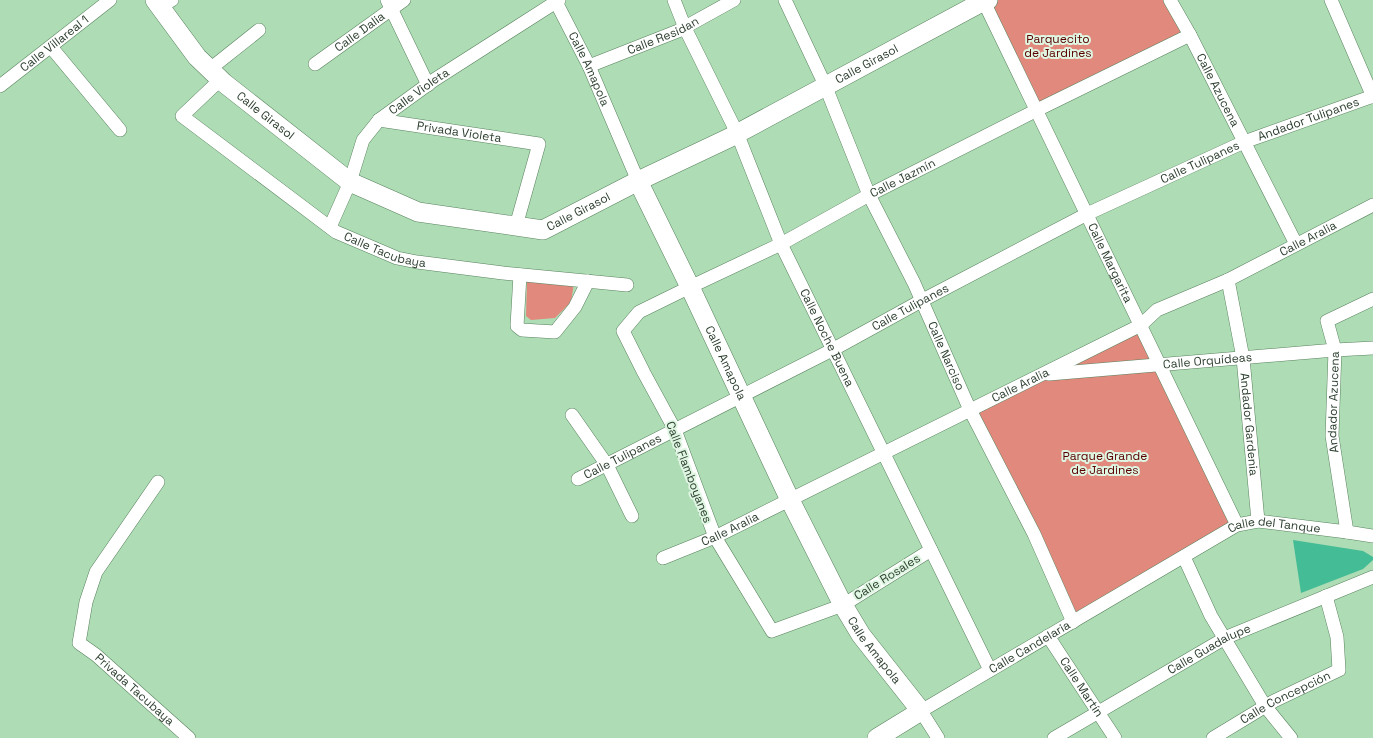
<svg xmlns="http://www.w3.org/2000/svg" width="1373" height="738" viewBox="0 0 1373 738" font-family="'Space Grotesk',sans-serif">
<rect width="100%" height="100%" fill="#aedcb4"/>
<path fill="#e1897c" d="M988,0H1168L1188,30L1037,110Z
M527,280L574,283L571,302L555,318L531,320L526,316Z
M1141,325L1237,525L1073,622L970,410Z"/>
<path fill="#44bc96" d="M1293,540L1363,551L1373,557V560L1363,569L1301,593Z"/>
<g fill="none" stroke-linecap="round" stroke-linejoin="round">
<defs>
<g id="street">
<path d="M387,0L428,85"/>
<path id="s1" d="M555,0L589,66L638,181"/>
<path id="s2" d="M674,0L685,28L737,133L781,244L990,670"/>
<path id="s3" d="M785,0L825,85L869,195L914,283L970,410L1034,534L1073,622"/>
<path id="s4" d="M983,0L1237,525"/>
<path id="s5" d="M1170,0L1190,35L1296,244"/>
<path d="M1331,0L1373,97"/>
<path d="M160,7L172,0"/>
<path d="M51,47L120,130"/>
<path id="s6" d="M315,64L404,0"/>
<path id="s7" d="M589,66L678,31L734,0"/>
<path d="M210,69L259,30"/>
<path id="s8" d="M221,79L182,116L336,232L397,258L417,262L503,273L627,285"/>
<path id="s9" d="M0,86L110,0"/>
<path id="s10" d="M379,120L539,144L516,226"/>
<path id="s11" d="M330,227L350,182L363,140L379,120L434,80L559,0"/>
<path d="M520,275L517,326L522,330L555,332L575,307L588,281"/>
<path id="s12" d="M1228,280L1243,358L1258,521"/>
<path id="s13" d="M1049,374L1335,350L1373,348"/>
<path d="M572,415L607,465L632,516"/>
<path id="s14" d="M578,479L832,350L921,301L1087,214L1244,142L1373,96"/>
<path id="s15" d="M158,482L96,572L86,602L79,643L96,655L189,738"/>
<path id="s16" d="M1347,532L1332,436L1335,350L1327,321L1373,299"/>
<path id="s17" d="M931,550L843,605L772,631L715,537L675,430L644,373L623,331L639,312L690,287L781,244L869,195L1037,110L1190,35"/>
<path d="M1184,557L1211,616L1265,706L1291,738"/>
<path id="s18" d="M663,558L715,537L1141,325L1157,310L1228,280L1373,205"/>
<path id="s19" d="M1048,636L1115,738"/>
<path id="s20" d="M938,738L921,711L1237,525L1258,521L1347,532L1373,536"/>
<path id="s21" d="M1054,738L1227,637L1373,577"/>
<path id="s22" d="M1213,738L1274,701L1339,670L1337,637L1326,596"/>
</g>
<g id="secondary">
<path id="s23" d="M155,0L197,57L224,83L350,182L418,212L543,230L638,181L729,138L984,1L988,0"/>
<path id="s24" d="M638,181L690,287L790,500L843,605L861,635L921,711L877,738"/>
</g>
</defs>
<use href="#street" stroke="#59835f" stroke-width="14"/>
<use href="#secondary" stroke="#59835f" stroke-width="20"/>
<use href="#street" stroke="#fff" stroke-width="13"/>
<use href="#secondary" stroke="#fff" stroke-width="19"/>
</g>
<g text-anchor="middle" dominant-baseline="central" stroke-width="4" stroke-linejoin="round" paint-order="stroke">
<g font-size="12" fill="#2c3e2f" stroke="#dff6e2">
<text stroke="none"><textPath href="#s6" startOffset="55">Calle Dalia</textPath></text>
<text stroke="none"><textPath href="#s7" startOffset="80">Calle Residan</textPath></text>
<text stroke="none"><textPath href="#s9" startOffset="69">Calle Villareal 1</textPath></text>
<text stroke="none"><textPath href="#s23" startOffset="833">Calle Girasol</textPath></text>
<text stroke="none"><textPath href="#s1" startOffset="77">Calle Amapola</textPath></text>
<text stroke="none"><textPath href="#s5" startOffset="102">Calle Azucena</textPath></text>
<text stroke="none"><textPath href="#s11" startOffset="168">Calle Violeta</textPath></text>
<text stroke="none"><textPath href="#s23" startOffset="161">Calle Girasol</textPath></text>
<text stroke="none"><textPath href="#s14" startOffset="815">Andador Tulipanes</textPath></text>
<text stroke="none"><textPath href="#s10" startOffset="81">Privada Violeta</textPath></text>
<text stroke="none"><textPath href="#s14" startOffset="698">Calle Tulipanes</textPath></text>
<text stroke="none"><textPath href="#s17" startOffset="836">Calle Jazmín</textPath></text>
<text stroke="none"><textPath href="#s23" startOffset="509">Calle Girasol</textPath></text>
<text stroke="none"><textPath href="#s18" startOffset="721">Calle Aralia</textPath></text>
<text stroke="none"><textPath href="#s8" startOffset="299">Calle Tacubaya</textPath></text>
<text stroke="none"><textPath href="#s4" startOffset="292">Calle Margarita</textPath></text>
<text stroke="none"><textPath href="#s14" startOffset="374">Calle Tulipanes</textPath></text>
<text stroke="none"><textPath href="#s2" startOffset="371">Calle Noche Buena</textPath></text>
<text stroke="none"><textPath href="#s3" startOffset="391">Calle Narciso</textPath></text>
<text stroke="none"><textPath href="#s13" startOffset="159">Calle Orquídeas</textPath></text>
<text stroke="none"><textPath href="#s24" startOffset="202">Calle Amapola</textPath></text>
<text stroke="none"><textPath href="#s18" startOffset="397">Calle Aralia</textPath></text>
<text stroke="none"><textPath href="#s16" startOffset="131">Andador Azucena</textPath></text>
<text stroke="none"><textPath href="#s12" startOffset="146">Andador Gardenia</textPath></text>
<text stroke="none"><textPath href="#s14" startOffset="50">Calle Tulipanes</textPath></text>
<text transform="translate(689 472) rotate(69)">Calle Flamboyanes</text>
<text stroke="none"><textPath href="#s18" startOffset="73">Calle Aralia</textPath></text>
<text stroke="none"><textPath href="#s20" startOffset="436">Calle del Tanque</textPath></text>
<text transform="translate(887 577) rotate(-32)">Calle Rosales</text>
<text stroke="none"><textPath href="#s20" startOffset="158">Calle Candelaria</textPath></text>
<text stroke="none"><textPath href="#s24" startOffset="526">Calle Amapola</textPath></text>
<text stroke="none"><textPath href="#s21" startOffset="179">Calle Guadalupe</textPath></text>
<text stroke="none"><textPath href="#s19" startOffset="61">Calle Martín</textPath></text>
<text stroke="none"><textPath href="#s15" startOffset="255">Privada Tacubaya</textPath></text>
<text stroke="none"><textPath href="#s22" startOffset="83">Calle Concepción</textPath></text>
</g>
<g font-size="12" fill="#590000" stroke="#dff6e2">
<text x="1058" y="39">Parquecito<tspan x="1058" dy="14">de Jardines</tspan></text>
<text x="1105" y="456">Parque Grande<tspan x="1105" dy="14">de Jardines</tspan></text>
</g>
</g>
</svg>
